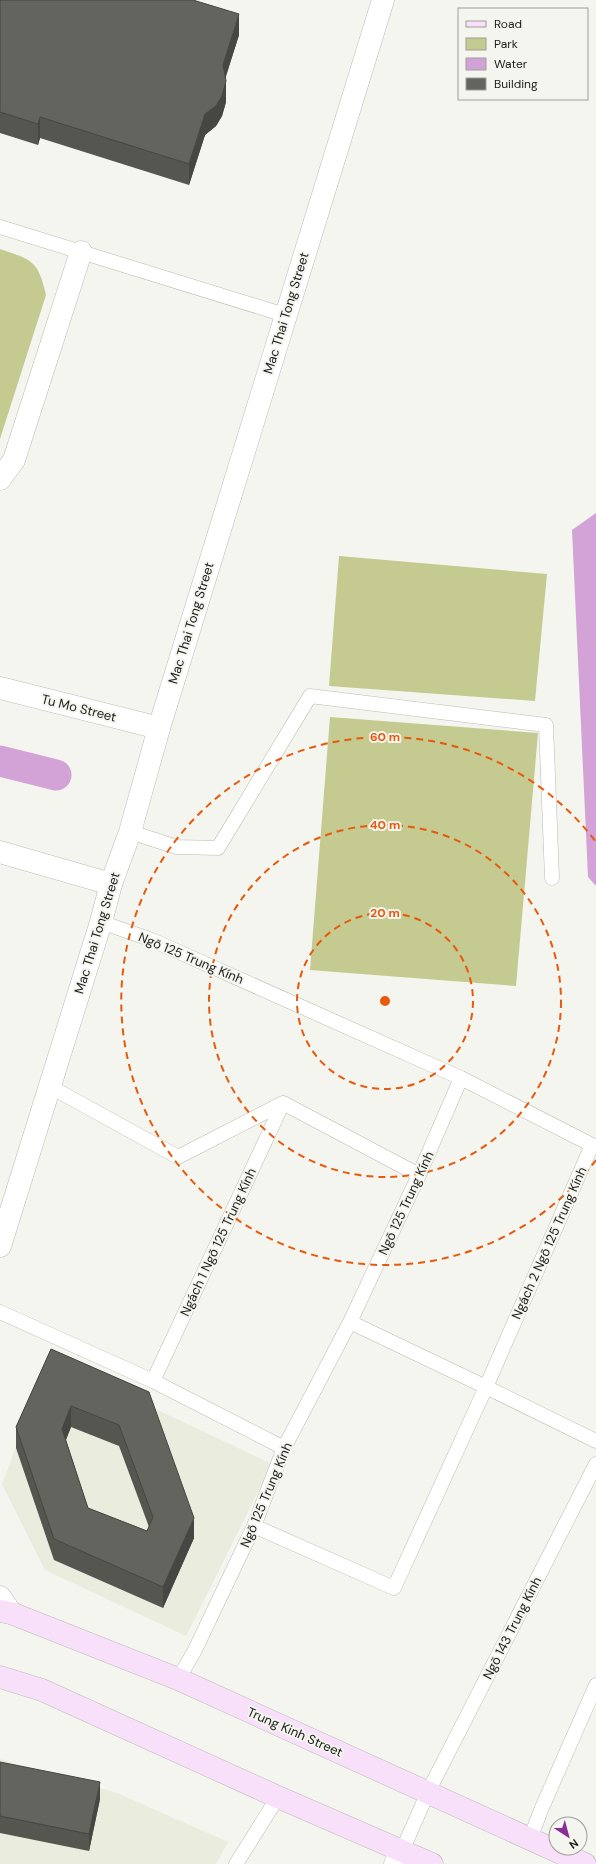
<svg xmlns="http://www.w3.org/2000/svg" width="596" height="1864" viewBox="0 0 596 1864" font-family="'DM Sans',sans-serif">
<rect width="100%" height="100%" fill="#f4f5ee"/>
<path fill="#eaecdd" d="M50,1359L272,1464L186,1636L45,1570L2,1484Z
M0,1759L117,1793L228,1842L216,1864H0Z"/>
<path fill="#c5ca91" d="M0,249C32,260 38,260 46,295L0,439Z
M339,556L547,574L535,701L329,686Z
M330,717L538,733L516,986L310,970Z"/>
<path fill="#d3a3d8" d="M596,513V886L588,877L572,530Z"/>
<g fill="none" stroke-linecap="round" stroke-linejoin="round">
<path stroke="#d3a3d8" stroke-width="31" d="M0,761L56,775"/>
<defs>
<path id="service" d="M0,227L285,315
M130,832L177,847L218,848L310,696L546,725L552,878
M101,922L152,940L461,1078L592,1145L486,1387L350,1322
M49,1086L178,1157L283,1103L419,1175
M0,1312L153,1381L284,1448
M153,1381L283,1103
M254,1526L394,1588L486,1387L596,1441
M178,1679L194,1652L254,1526L284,1448L350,1322L419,1175L461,1078
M530,1839L541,1810L596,1685
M402,1851L428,1792L596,1464
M236,1864L278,1797"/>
<path id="minor" d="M0,479L14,460L81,252
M0,688L159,728
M0,852L111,884
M395,1864L402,1851"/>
<path id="tertiary" d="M0,1246L101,922L111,884L130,832L159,728L383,0
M0,1597L11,1613"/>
<path id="secondary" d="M0,1611L11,1613L178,1679L585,1864
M0,1677L42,1690L278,1797L432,1864"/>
</defs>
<use href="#service" stroke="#bbbcb5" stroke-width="15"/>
<use href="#minor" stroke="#bbbcb5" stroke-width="23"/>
<use href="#tertiary" stroke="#bbbcb5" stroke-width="23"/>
<use href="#secondary" stroke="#bbbcb5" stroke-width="23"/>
<use href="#service" stroke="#fff" stroke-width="14"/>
<use href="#minor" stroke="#fff" stroke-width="22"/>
<use href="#tertiary" stroke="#fff" stroke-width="22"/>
<use href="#secondary" stroke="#f8e0fa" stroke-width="22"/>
</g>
<path fill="#565651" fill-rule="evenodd" d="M0,0L239,35L225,78L226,102L222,116L216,126L205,135L189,185L40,138L38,145L0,133Z
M51,1349L149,1392L194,1538L163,1608L54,1560L16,1448V1427ZM71,1427L119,1446L149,1527L147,1531L88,1508L66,1440Z
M0,1762L100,1799L89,1851L0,1833Z"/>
<path fill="#464642" d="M239,14V35L223,86V65Z
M226,81V102L222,116L216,126L205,135L189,185V164L205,114Z
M40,117V138L38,145V124Z
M71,1406V1427L62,1449V1429Z
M194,1518V1538L163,1608V1587Z
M100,1782V1799L89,1851V1834Z"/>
<path fill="#64645e" stroke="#464642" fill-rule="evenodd" d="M0,0H193L239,14L223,65L226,81L222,96L216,106L205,114L189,164L40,117L38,124L0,112Z
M51,1349L149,1392L194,1518L163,1587L54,1539L16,1427ZM71,1406L119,1425L153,1517L147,1531L88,1508L62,1429Z
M0,1762L100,1782L89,1834L0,1816Z"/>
<g fill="none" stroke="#e8590c" stroke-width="2" stroke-dasharray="7 5">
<circle cx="385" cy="1001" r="88"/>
<circle cx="385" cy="1001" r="176"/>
<path d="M596 1160A264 264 0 1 1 596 842"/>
</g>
<g text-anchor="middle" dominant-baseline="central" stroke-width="4" stroke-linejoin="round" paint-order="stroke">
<g font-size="13" fill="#1b1c19" stroke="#f4f5ee">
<text transform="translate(286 313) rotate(-73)">Mac Thai Tong Street</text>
<text transform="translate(191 623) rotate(-73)">Mac Thai Tong Street</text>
<text transform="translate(79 708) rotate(14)">Tu Mo Street</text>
<text transform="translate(97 933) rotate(-73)">Mac Thai Tong Street</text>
<text transform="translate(191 958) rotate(23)">Ngõ 125 Trung Kính</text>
<text transform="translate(406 1203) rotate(-65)">Ngõ 125 Trung Kính</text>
<text transform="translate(218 1242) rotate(-65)">Ngách 1 Ngõ 125 Trung Kính</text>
<text transform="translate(549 1243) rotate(-66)">Ngách 2 Ngõ 125 Trung Kính</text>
<text transform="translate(266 1495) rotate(-67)">Ngõ 125 Trung Kính</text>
<text transform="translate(512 1628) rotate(-63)">Ngõ 143 Trung Kính</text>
<text transform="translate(295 1732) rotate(24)">Trung Kinh Street</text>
</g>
</g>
<circle cx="385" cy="1001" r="6" fill="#e8590c" stroke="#f4f5ee" stroke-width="2"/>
<g font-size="12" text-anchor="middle" font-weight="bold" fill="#e8590c" stroke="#f4f5ee" stroke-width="4" stroke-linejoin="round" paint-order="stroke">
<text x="385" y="741">60 m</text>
<text x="385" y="829">40 m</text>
<text x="385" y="917">20 m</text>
</g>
<rect x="458" y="8" width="130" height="92" fill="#f4f5ee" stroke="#9d9e99"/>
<rect x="466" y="21" width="20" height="6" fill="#f8e0fa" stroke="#9d9e99"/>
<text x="494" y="28" font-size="12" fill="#1b1c19">Road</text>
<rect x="466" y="38" width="20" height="12" fill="#c5ca91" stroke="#9d9e99"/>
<text x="494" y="48" font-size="12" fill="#1b1c19">Park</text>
<rect x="466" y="58" width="20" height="12" fill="#d3a3d8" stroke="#9d9e99"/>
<text x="494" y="68" font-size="12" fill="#1b1c19">Water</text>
<rect x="466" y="78" width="20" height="12" fill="#64645e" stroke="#9d9e99"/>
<text x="494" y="88" font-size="12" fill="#1b1c19">Building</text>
<g transform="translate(568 1836) rotate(144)"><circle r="19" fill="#f4f5ee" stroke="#9d9e99"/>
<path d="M0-3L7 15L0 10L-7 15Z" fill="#8b2d97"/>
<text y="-6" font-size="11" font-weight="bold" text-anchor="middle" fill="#1b1c19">N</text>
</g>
</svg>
